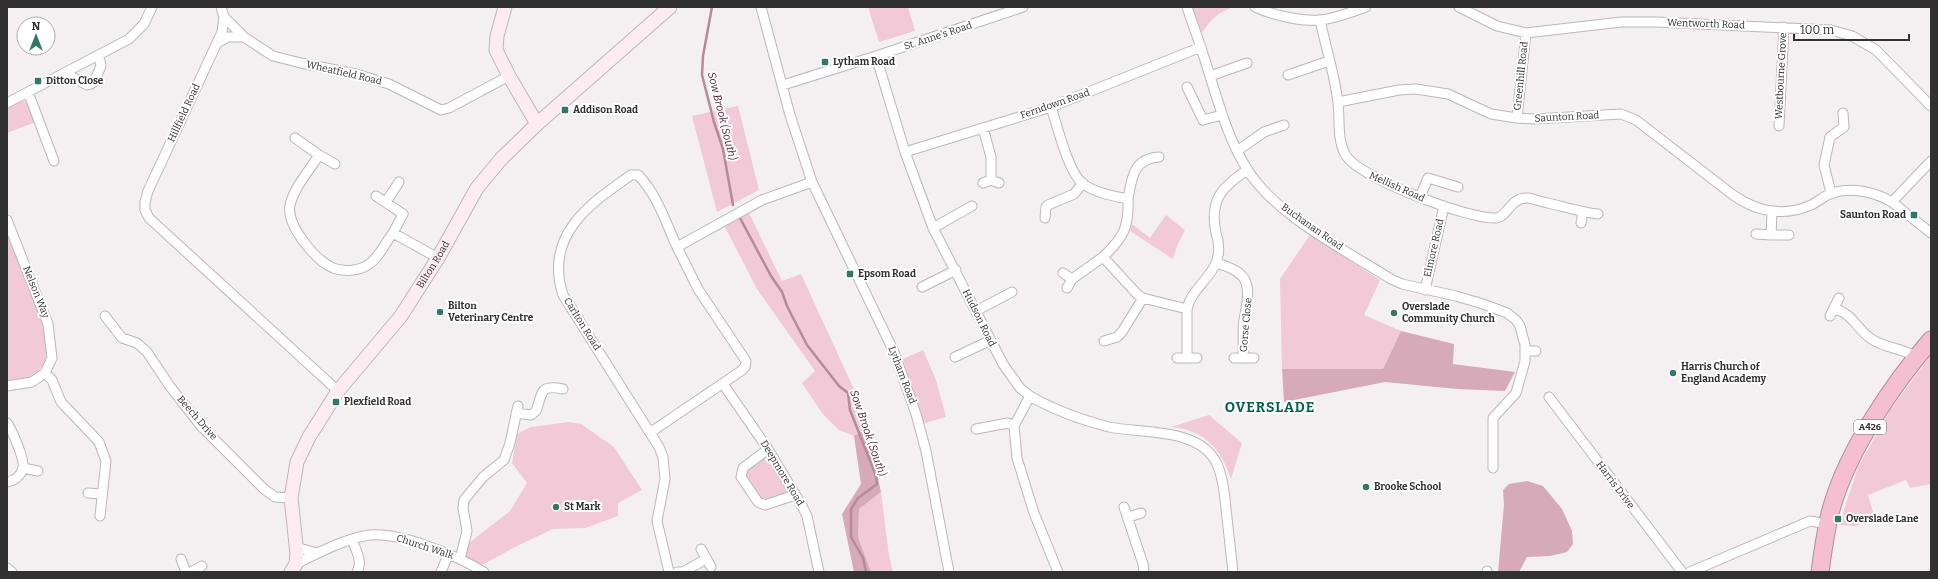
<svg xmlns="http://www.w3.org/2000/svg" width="1938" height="579" viewBox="0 0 1938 579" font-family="Bitter,serif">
<rect width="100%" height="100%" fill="#f4f0f1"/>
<path fill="#f2c9d6" d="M868,7H908L915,31L879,42Z
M1192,7H1234C1218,12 1211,19 1202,33Z
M21,101L28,102L36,122L7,133V107Z
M738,106L759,190L717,212L692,116Z
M749,213L782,281L801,274L853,387L867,428L854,436L839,430L822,413L802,383L815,371L757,289L725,227Z
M1166,215L1185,230L1177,246L1173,259L1130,231L1132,224L1150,238Z
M7,228L44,322L48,352L44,364L34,376L7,382Z
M1310,235L1380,280L1364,315L1401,331L1383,369H1282L1280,279Z
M923,350L936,380L946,417L922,424L903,359Z
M1931,355V484L1910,488L1906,480L1868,495L1873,512L1857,526L1839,525L1858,467L1891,409Z
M1209,415L1242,443L1231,479C1221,449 1205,430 1171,427Z
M569,422L581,424L614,447L642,490L618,503V516L585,528L553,529L517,546L482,565L465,557L469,543L510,511L527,483L512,463L517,434L531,427Z
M763,459L770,460L788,490L787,494L780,496L778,495L766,499L761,498L745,475L759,460Z
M881,492L889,556L893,572H871L858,537L859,509Z"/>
<path fill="#d6aab8" d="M1401,331L1454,344L1453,364L1515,372L1505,391L1457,389L1385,382L1284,402L1282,369H1383Z
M867,428L881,492L859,509L858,537L871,572H854L842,514L861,484L854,436Z
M1527,481L1543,486L1562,509L1572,531L1573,544L1567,552L1550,556L1527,557L1519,572H1498L1504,505L1503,490L1509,484Z"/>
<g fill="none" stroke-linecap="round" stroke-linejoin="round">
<path stroke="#b68b99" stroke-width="2.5" d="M712,7L703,56L702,75L714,122L723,149L733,205
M740,218L771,276L782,292L787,306L807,345L839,386L848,393L850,410L876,476L877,484L858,498L851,509V537L863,558L866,572"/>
<defs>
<path id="street" d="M221,7L224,17L244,37L273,56L301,63L356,74L389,84L441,110L449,108L509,76
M761,7L790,115L812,182L894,352L916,414L926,451L949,572
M1187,7C1194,28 1202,49 1208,70C1219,104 1228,139 1247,169C1275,215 1345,250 1391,279L1402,284L1456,296L1483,304L1507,313L1516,320L1520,326L1525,345V361L1516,393L1493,418V468
M1255,7C1272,15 1303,22 1321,20C1337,18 1351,12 1366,7
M1459,7L1497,26L1526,33L1621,22H1657L1831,30L1852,36L1876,50L1931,106
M224,17L222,32L148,191L145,202V210L149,218L338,391
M1320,20C1326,48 1335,76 1338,103C1340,119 1337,139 1345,154C1356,177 1470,220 1496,218C1508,217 1510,197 1528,198C1534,199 1542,202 1548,203C1565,207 1581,212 1598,214
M217,43L228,37H244
M876,56L905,152L933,228L1003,364L1020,388L1030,396L1014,426L1017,458L1034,513L1058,572
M65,73L87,85L91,84L94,82L101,66L99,56
M1288,75L1329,61
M1210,76L1247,63
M783,85L876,56L1023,7
M1187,87L1203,120L1222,115
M28,92L54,161
M1338,102L1399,90L1416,89L1448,94L1491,114L1517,118L1535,119L1621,114L1636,120L1733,195C1757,212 1784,217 1811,205C1818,202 1824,196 1830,194C1850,186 1875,192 1892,202
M7,103L129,39L144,24L152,7
M1051,107C1057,125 1068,171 1082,183C1095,193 1113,196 1128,199C1129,227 1124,237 1103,257L1137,294L1143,298L1187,309C1191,290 1209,280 1216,263C1220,253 1219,242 1216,233C1209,200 1222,187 1247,170
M1517,118L1526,33
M1779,126L1784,27
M983,128L991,157V180
M295,138L319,155C310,170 294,187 290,205C286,225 315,260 333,268C343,272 357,271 366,266C378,260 385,243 393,233L438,258
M1237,151L1264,132L1284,125
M905,152L1051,107L1201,47
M319,155L335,164
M1931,161L1892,202L1931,233
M983,183L991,180L999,183
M1831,193L1824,165L1830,137L1844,127L1843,113
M376,196L403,214L393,233
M1420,197L1428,178L1458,187
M1128,199C1132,177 1133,159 1159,157
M386,202L399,182
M1045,218L1046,207L1048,205L1074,194L1083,183
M7,220L48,324L52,358L45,373L32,382L7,386
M1581,223L1583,212
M933,228L972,206
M1756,234L1771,235L1772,212
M1771,235H1789
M1216,263C1253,273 1250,287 1244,320C1242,332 1244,345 1243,357
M1063,273L1072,279
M922,287L956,270
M1067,288L1072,279L1103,257
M1425,290L1444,206
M1187,309V358
M1835,309C1853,314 1856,328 1870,338C1885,349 1901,347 1916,357
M976,311L1012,292
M105,316L122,338L137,343L147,352L169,385L201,426L264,489L275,497L291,498
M1830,316L1839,298
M1104,341L1117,337L1122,332L1143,298
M1526,351H1536
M955,357L989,341
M1177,358H1197
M1234,358H1254
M45,373L52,380L61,402L99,442L106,461L100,516
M723,384L768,449L801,504L807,516L819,572
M1030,396C1054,410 1082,420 1109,427C1141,434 1200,427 1217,464C1224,480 1225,500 1227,518C1229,536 1231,554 1233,572
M1549,397L1682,572
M516,413L531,415L536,411C543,393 539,384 563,389
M7,423C12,430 25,460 23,468C21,476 14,481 7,482
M976,429L1008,423L1014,426
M651,432L741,371L745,367L746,361L698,289L677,247L762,200L812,182
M768,449L743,468L741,477L758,502L765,505L795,495
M23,468L38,471
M88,493L102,494
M1124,507L1143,564L1144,572
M1129,517L1141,513
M352,540C356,550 363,562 357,572
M296,547L317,553
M701,549L711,567
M181,559L186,572
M460,559L467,531L463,508L464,500L483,477L504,460L510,443L518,406
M296,564C315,554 343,540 364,536C396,529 457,556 484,572
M7,568L12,572
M191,572L202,566
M441,572L448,555
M669,572L657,521L665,479L663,457L659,447L563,295C544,236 588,205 631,175H638C657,194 666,223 677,247
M677,572H683L706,559
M1487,572V571
M1690,572L1810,521L1828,524"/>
<g id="secondary">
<path d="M505,7L497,36L496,50L509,76L537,124"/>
<path id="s1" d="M291,572L296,564L297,554L291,498L297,462L309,437L338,391L401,316L438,258L477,188L501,159L537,124L670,7"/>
</g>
<path id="highway" d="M1820,572C1823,550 1826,527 1832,506C1849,449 1892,385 1931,340"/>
</defs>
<use href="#street" stroke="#bbb7b8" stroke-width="11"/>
<use href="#secondary" stroke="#bbb7b8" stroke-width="15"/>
<use href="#highway" stroke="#b18d99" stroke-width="19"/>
<use href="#street" stroke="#fff" stroke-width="9"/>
<use href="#secondary" stroke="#fcecf1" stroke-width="13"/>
<use href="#highway" stroke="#f6bfd1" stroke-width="17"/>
</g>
<g fill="#347769" stroke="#fff" stroke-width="1.5">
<rect x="821" y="58" width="8" height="8" rx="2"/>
<rect x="34" y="77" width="8" height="8" rx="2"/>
<rect x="561" y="106" width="8" height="8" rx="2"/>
<rect x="1910" y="211" width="8" height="8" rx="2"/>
<rect x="846" y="270" width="8" height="8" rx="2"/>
<circle cx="440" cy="312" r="4"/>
<circle cx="1394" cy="313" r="4"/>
<circle cx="1673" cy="373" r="4"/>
<rect x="332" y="398" width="8" height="8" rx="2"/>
<circle cx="1366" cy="487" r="4"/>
<circle cx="556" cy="507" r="4"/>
<rect x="1834" y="515" width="8" height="8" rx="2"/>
</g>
<g text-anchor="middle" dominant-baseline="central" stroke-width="4" stroke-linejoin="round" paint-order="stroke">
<rect fill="#fff" stroke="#706f6f" stroke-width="1" x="1854" y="420" width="32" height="14" rx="3"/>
<g font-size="9" font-weight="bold" fill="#323131">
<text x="1870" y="427">A426</text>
</g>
<g font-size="10" fill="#323131" stroke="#fff">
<text transform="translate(1706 24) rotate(2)">Wentworth Road</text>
<text transform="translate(938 36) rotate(-18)">St. Anne's Road</text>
<text transform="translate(344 73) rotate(13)">Wheatfield Road</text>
<text transform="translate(1521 76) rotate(-84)">Greenhill Road</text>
<text transform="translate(1781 76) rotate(-87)">Westbourne Grove</text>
<text transform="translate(1055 104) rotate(-19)">Ferndown Road</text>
<text transform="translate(184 113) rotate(-65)">Hillfield Road</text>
<text transform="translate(1567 117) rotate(-3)">Saunton Road</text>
<text transform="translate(1397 187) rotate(24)">Mellish Road</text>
<text transform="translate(1312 227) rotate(35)">Buchanan Road</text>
<text transform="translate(1434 248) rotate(-77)">Elmore Road</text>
<text stroke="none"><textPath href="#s1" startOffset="353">Bilton Road</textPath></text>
<text transform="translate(36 292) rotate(68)">Nelson Way</text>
<text transform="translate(979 318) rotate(64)">Hudson Road</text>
<text transform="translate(582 324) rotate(58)">Carlton Road</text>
<text transform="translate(1246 325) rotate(-85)">Gorse Close</text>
<text transform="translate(902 375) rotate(69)">Lytham Road</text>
<text transform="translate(197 418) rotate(49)">Beech Drive</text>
<text transform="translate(782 473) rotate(59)">Deepmore Road</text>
<text transform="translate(1615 485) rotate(53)">Harris Drive</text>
<text transform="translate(425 547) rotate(18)">Church Walk</text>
</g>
<g font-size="10" font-weight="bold" fill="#323131" stroke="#fff" text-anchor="start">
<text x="833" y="62">Lytham Road</text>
<text x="46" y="81">Ditton Close</text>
<text x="573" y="110">Addison Road</text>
<text x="1906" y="215" text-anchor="end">Saunton Road</text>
<text x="858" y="274">Epsom Road</text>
<text x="448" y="306">Bilton<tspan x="448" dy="12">Veterinary Centre</tspan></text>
<text x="1402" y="307">Overslade<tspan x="1402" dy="12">Community Church</tspan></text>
<text x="1681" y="367">Harris Church of<tspan x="1681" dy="12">England Academy</tspan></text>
<text x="344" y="402">Plexfield Road</text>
<text x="1374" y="487">Brooke School</text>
<text x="564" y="507">St Mark</text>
<text x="1846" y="519">Overslade Lane</text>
</g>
<g font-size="11" font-style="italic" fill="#531d33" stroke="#fff">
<text transform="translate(722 116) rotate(76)">Sow Brook (South)</text>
<text transform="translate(868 433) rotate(71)">Sow Brook (South)</text>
</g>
<g font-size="14" font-weight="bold" letter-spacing="1" fill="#046152" stroke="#fff">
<text x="1270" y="407">OVERSLADE</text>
</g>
</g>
<rect width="1938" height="579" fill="none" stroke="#323131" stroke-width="16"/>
<g transform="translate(36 36)"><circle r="19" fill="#ffffff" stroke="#adadad"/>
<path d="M0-3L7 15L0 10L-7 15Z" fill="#347769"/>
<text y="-6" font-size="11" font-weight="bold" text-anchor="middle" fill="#323131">N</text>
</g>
<path d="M1794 34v6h115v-6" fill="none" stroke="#323131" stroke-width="2"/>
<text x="1800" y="34" font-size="12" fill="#323131" stroke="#ffffff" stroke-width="3" paint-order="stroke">100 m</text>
</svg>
